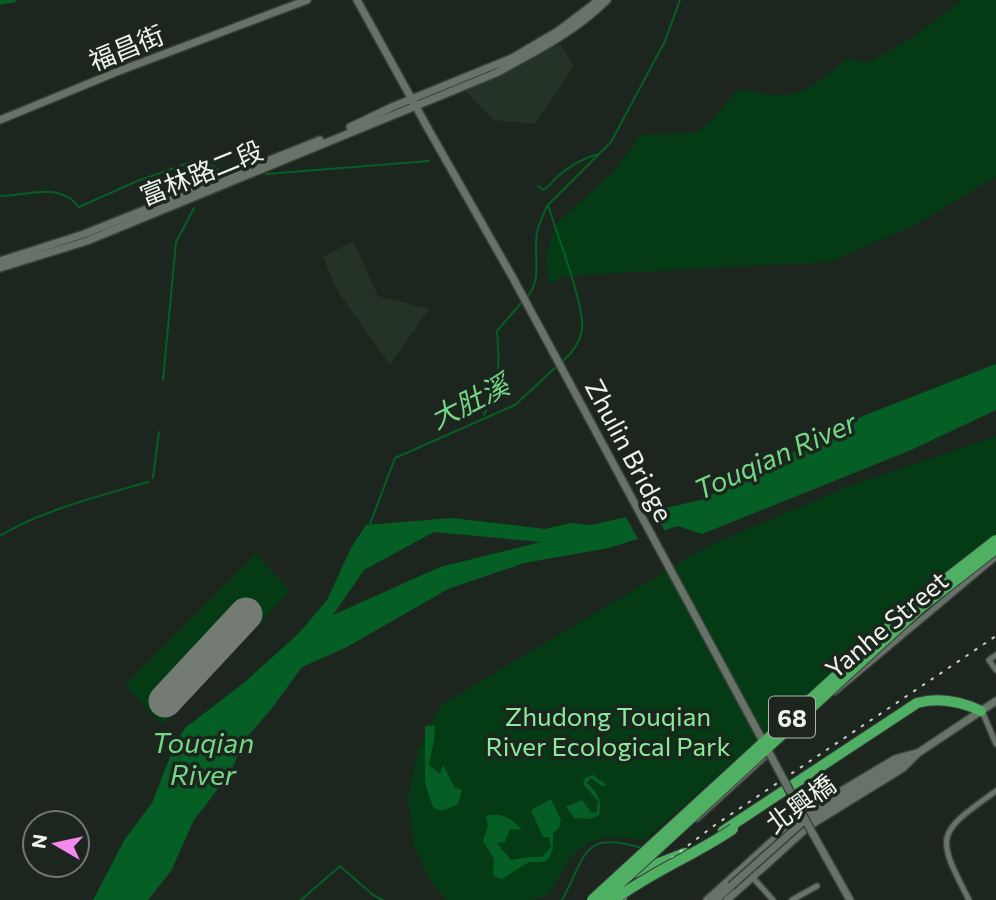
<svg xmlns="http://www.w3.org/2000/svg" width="996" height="900" viewBox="0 0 996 900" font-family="Commissioner,'Noto Sans TC',sans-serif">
<rect width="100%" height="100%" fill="#1d261e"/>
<path fill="#253226" d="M560,44L574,66L535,124L494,120L464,90Z
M353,241L378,296L429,309L390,365L338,292L323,257Z"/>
<path fill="#043a14" d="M962,0H996V177L915,225L829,262L615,273L563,277L549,285L546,257L555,225L614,171L641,135L698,132L712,121L736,91C750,89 760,94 774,95C803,98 826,76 846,59L870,62L913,37Z
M996,436V543L864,647L644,840C585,831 576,845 549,895L533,900H446L430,880L414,846L408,800L417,752L441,705L706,547L847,487Z
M256,554L290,591L162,725L125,685Z"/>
<path fill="#055f24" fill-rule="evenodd" d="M996,364V410L911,450L702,534L678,526L609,548L524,563L448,589L347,647L302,667L272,708L243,742L231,772L194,820L171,871L148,900H93L125,839L152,803L175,744L185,728L245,682L299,633L327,600L351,548L366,525L452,518L545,529L571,523L591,525L701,500L863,416ZM434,532L541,542L440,567L333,615L364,570Z
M435,725L434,740L429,765L440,774L443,765L455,788L462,790L458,804L442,811L433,807L425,783V726Z
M593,775L607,785L602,786L591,778L587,783C598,793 602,800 599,815L590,819L574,818L566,807L582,800L592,813L597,812L598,801L583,784L585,778Z
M551,799L561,820L559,828L553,833C553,845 554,854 545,862H529L502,879L493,876L494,859L483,841L488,826L486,816C502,812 511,818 522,830L510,829L505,842L497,843L511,860L529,857H542L551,847L549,837H543L531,810Z"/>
<path fill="#1d261e" d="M652,507L666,533L640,542L624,514Z"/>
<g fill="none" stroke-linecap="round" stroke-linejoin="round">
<path stroke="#055f24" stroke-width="2" d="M266,174L429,161
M538,186L543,190C550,187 551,183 556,178C568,167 583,158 599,154
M0,196C28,196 59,181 79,207L135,182L199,159L218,169
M527,297C543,279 533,254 537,232C539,223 544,214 547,206
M562,362C571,354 580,342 582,330C585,305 556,232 548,205L611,142L665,41L680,0
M163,380L176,242L194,208
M484,415C500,381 500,367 497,331L523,301
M153,478L159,432
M370,524L395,458L515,405L558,365
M0,536C39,511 103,495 148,482
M301,900L340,866L373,895L383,900
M562,900C587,855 581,830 642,848"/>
<path stroke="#055f24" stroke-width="5" d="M0,2L14,0"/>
<path stroke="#737b74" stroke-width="33" d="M165,701L246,614"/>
<defs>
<path id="street" d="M996,655L989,660L996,670
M835,692L996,557
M982,711L996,744
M692,819H697L766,756
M745,869L773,900
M792,900L817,886
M969,900C935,834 936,834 996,791"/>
<path id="secondary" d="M357,0L426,125
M0,120L119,71L307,0
M350,127L392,107L512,58L558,31L599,0
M0,261L84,234L320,140
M0,268L87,241L496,73C535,52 575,32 607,0
M805,820L908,758
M813,834L850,900
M707,900L801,815L895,759L917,753
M716,900L731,886
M727,900L809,826L903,768L918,753L996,701"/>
<path id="highway" d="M723,831L917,703C940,697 960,701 981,711
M631,874L685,853"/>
</defs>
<use href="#street" stroke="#39413a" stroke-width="8"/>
<use href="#secondary" stroke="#39413a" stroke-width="10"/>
<use href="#highway" stroke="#39413a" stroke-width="12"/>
<use href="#street" stroke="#677268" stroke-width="5"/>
<use href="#secondary" stroke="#677268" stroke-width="7"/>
<use href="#highway" stroke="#4fb063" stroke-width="10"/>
<path stroke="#c9d0ca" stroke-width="2" stroke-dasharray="3.5 7" stroke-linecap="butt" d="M624,900L665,863L715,825L996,636"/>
<defs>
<path id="secondary-bridge" d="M426,125L513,278L813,834
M731,886L805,820"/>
<path id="highway-bridge" d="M592,900L915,603L996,540
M602,900L920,608L996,549
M614,900C651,872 695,855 733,829"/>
</defs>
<use href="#secondary-bridge" stroke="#39413a" stroke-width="10" stroke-linecap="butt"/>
<use href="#highway-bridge" stroke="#39413a" stroke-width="12" stroke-linecap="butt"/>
<use href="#secondary-bridge" stroke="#677268" stroke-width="7"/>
<use href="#highway-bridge" stroke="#4fb063" stroke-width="10"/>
</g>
<g text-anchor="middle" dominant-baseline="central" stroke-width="7" stroke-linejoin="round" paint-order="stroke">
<rect fill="#1d261e" stroke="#aeb5af" stroke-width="2" x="769" y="696.5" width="46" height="41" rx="5"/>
<g font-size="24" font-weight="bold" fill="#ecf2ed">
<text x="792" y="717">68</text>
</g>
<g font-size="26" fill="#ecf2ed" stroke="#1d261e">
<text transform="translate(126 47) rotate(-22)">福昌街</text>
<text transform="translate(201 172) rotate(-22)">富林路二段</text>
<text transform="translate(630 450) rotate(62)">Zhulin Bridge</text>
<text transform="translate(886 624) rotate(-40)">Yanhe Street</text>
<text transform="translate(800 803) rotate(-36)">北興橋</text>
</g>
<g font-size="26" fill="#88ec99" stroke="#1d261e">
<text x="608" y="715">Zhudong Touqian<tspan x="608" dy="30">River Ecological Park</tspan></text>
</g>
<g font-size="28" font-style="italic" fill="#74d886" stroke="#1d261e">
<text transform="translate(469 401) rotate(-27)">大肚溪</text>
<text transform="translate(775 455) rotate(-24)">Touqian River</text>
<text x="203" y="742">Touqian<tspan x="203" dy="32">River</tspan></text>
</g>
</g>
<g transform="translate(56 844) rotate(279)"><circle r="33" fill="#1d261e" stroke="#707871" stroke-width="2"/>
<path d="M0-5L12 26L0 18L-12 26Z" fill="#f489f0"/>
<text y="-10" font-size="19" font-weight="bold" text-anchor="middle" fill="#ecf2ed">N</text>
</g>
</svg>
